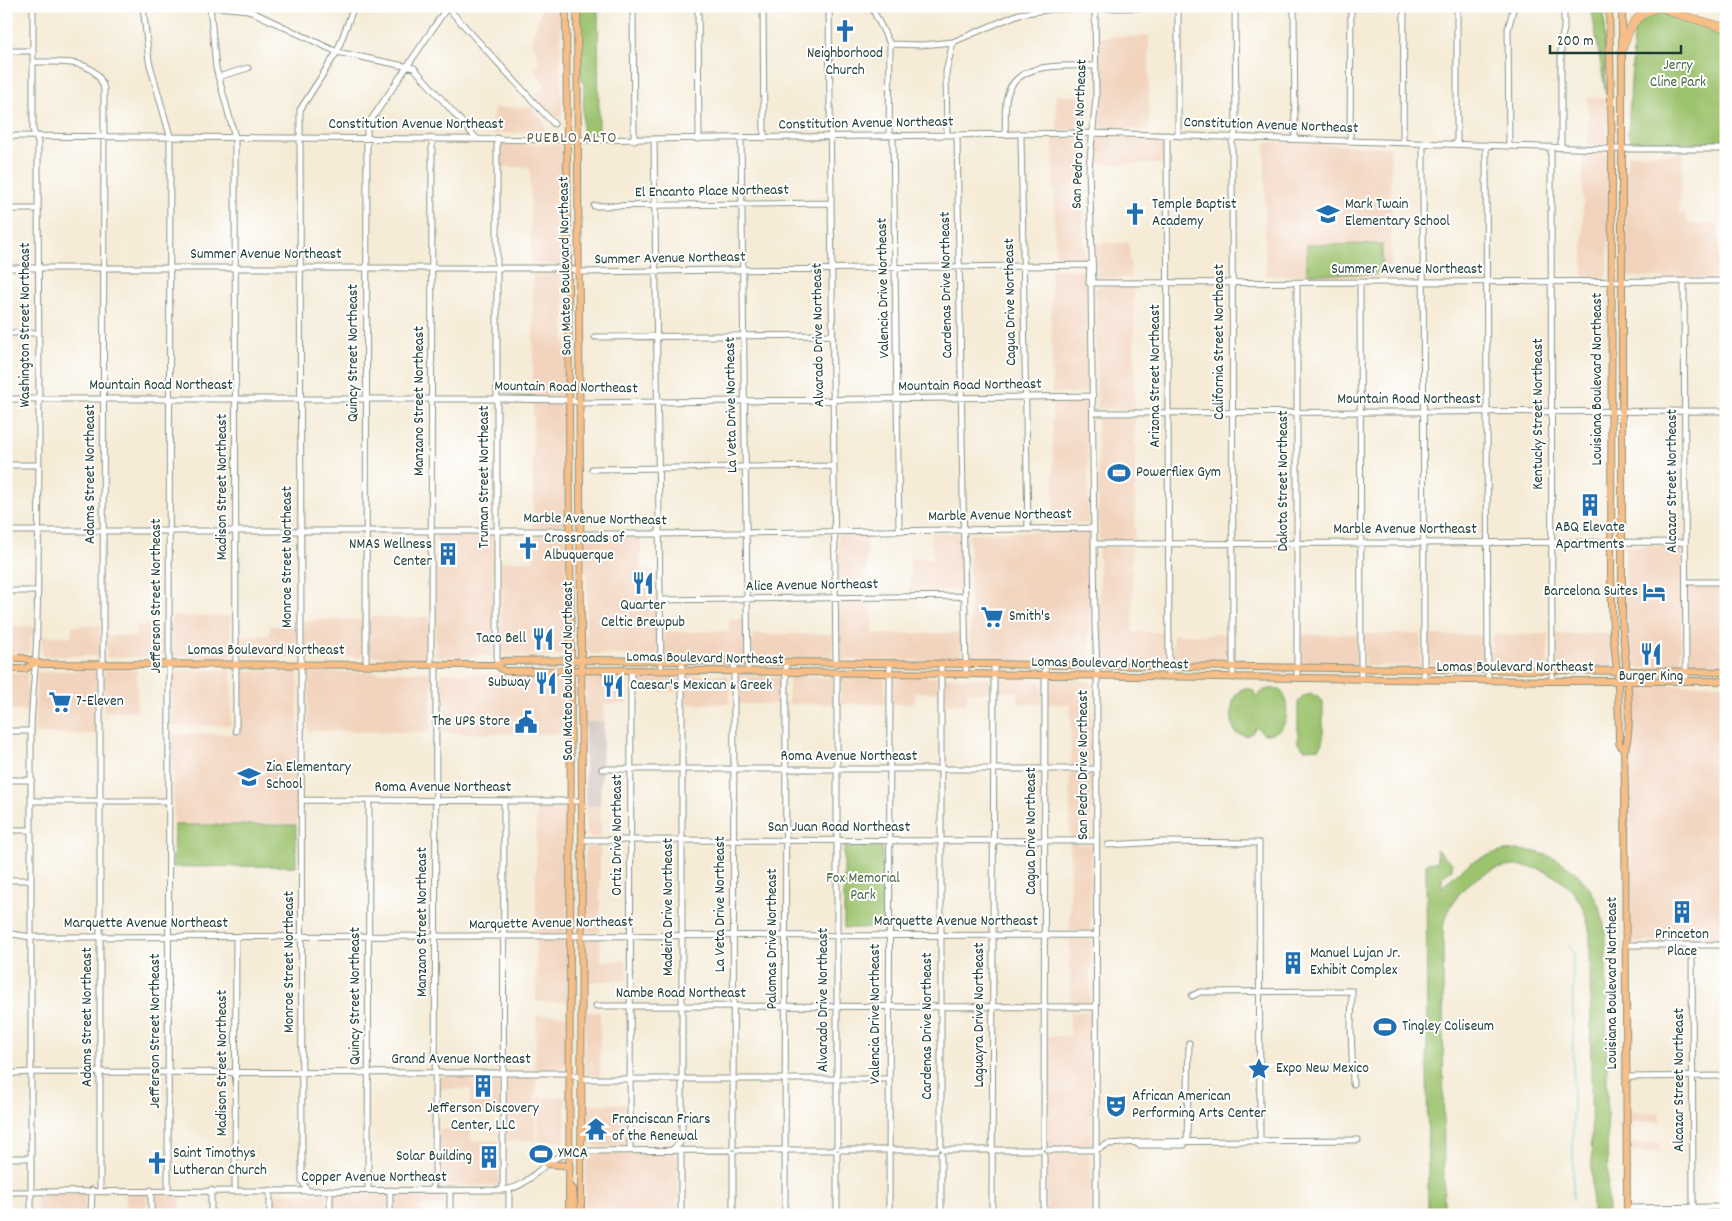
<svg xmlns="http://www.w3.org/2000/svg" width="1732" height="1221" viewBox="0 0 1732 1221" font-family="Dekko,sans-serif">
<rect width="100%" height="100%" fill="#fff"/>
<filter id="ink" filterUnits="userSpaceOnUse"><feTurbulence type="fractalNoise" baseFrequency=".02" numOctaves="2"/><feDisplacementMap in="SourceGraphic" scale="10" xChannelSelector="R" yChannelSelector="G"/><feConvolveMatrix kernelMatrix="1 2 1 2 8 2 1 2 1" color-interpolation-filters="sRGB"/></filter>
<filter id="wash" filterUnits="userSpaceOnUse"><feTurbulence type="fractalNoise" baseFrequency=".0096" numOctaves="4" result="noise"/><feDisplacementMap in="SourceGraphic" scale="20" xChannelSelector="R" yChannelSelector="G"/><feGaussianBlur stdDeviation="1.12" result="paint"/><feColorMatrix in="noise" values="0 0 0 0 0 0 0 0 0 0 0 0 0 0 0 0 0 1.4 0 .05"/><feComposite in="paint" operator="in"/></filter>
<g filter="url(#wash)">
<rect width="100%" height="100%" fill="#f5ebd6"/>
<path fill="#f2d4be" d="M542,6H560L562,118L551,115L534,96L545,85L534,69L540,63L532,38Z
M1149,36V130L1102,128L1100,125L1099,37Z
M1056,96H1090V108L1085,130L1057,131Z
M1588,97L1608,99V139L1601,145H1588Z
M531,107L545,123V132L489,134L494,108Z
M1097,136L1162,138L1165,140V164H1093Z
M1053,138H1081L1084,140V261L1055,262Z
M1265,142L1391,147V278L1265,276Z
M503,144L558,145L562,147L564,260L560,265L531,264L530,170L528,167H500V146Z
M1583,152L1605,153L1608,157L1609,237L1607,275L1604,278H1583Z
M1683,153L1679,214H1685L1690,224H1719V278L1625,277L1627,157L1630,154Z
M1095,243H1129L1131,278H1097Z
M1051,268L1086,270L1088,391L1085,392L1052,394Z
M533,271L562,272L564,277L566,390L561,396H533Z
M1099,286H1134L1135,410L1097,408L1095,290Z
M1052,400L1088,402V524H1054Z
M533,403H561L565,408V523L560,528H533Z
M1135,416V541L1099,540L1097,419Z
M1059,531L1087,532L1090,534L1089,660L1087,663L971,661L969,533Z
M931,533H958L960,535L961,590L910,592V558H932Z
M437,534H494L492,656L435,657Z
M533,534H562L566,539L567,647L560,656L506,657L501,652V561H533Z
M840,534H866L868,593H841L838,590V537Z
M641,537V570H657L658,652L653,656L590,654L585,647L587,601L584,542L588,538Z
M1680,545L1682,546L1681,668H1630L1625,618V547Z
M1101,547H1132L1133,632H1166L1164,664L1106,663L1101,660L1099,548Z
M1691,586H1726V668H1692L1690,666L1689,587Z
M841,601H871L872,634L961,633L962,659L961,661L840,660L838,604Z
M172,616H231V657H172Z
M369,617H429V655L426,658L369,656Z
M745,619L744,659L668,656L664,653L663,632L729,631V620Z
M303,620H363V657H304Z
M6,626H33L29,653L6,654Z
M72,626H100V656H42L41,636H72Z
M136,626H166V657H107L106,636H136Z
M270,626H297V657H238V636L269,635Z
M833,634L831,660L752,658L753,634Z
M1230,634L1229,664H1174L1173,635Z
M1357,634L1356,665H1302L1301,663V635Z
M1364,634H1421V666H1365Z
M1549,634L1547,668L1492,666V635Z
M1556,634H1610L1613,668L1557,667Z
M1428,635H1485L1484,667L1429,666Z
M94,670L96,672V734H34L37,674L40,672Z
M106,670H137V711H104V673Z
M176,670H230L232,673L231,725L172,726V674Z
M241,671H298L297,824L174,825L172,734H239Z
M6,672L27,673L28,711L6,709Z
M309,672H431V732L308,731Z
M441,673L563,676V734L442,733Z
M593,674H623L627,679V704H604V721L585,722L586,678Z
M637,674H678L679,692H633V678Z
M685,675H729L730,704H685Z
M738,675L782,677V704H737Z
M790,676L833,677L834,704H788Z
M841,677H885L886,704H840Z
M894,677H936L938,692L915,693V704H892Z
M945,678H987L990,680V692H967V704H944Z
M996,679L1041,680L1042,704H1018V692H996Z
M1049,679L1087,680L1091,682L1090,767H1071L1070,704H1047Z
M1726,684V941L1632,942L1630,758L1631,688L1634,685Z
M1070,773L1091,774L1090,837L1070,838Z
M536,805H562L567,810V929L563,934H536Z
M585,806H600L601,837L590,838L586,834Z
M600,843V932H590L585,929V849L588,844Z
M1070,843L1091,845L1090,931H1070Z
M588,938H600L601,961H627V980L585,982V945Z
M1070,939H1090L1091,941L1090,1003H1070Z
M536,941H563L567,945V1002H536Z
M1070,1011L1091,1012V1144L1089,1147H1050L1047,1143V1036H1070Z
M585,1012H600V1075H587L585,1069Z
M536,1015H567L566,1063L564,1069L535,1070Z
M441,1076L499,1077L500,1114H470L471,1089H438V1078Z
M507,1077H536V1141H506Z
M538,1097H566L565,1141H538Z
M585,1104H627L626,1146L601,1147L586,1143Z
M1631,1112H1660V1122H1631Z
M438,1129H470L471,1141H500L499,1185L439,1186Z
M1631,1143H1660V1152L1631,1153Z
M601,1153H676L678,1155V1215H584L586,1157Z
M1049,1154H1090L1091,1215H1047V1156Z
M126,1192L146,1193L147,1215H126Z
M37,1193H84L85,1215H36Z
M157,1193H181L180,1215H155V1194Z
M277,1193L327,1194V1215H274V1194Z
M334,1193H384L387,1195V1215H333Z
M395,1193H442L445,1196V1206H420V1215H393V1195Z"/>
<path fill="#cfc0ba" d="M604,721L600,806H585V722Z"/>
<path fill="#9dc36e" stroke="#5e8051" d="M580,6H598L599,136H586L582,132L584,85L581,78Z
M1591,6H1604L1606,95Z
M1656,11L1726,34V143H1632L1628,134L1634,30L1644,16Z
M1382,244V274H1307V245Z
M1246,688L1253,690L1257,698C1262,689 1268,688 1279,689L1284,695C1290,713 1287,735 1264,734L1256,727L1252,733L1246,736L1236,733C1229,722 1229,690 1246,688Z
M1311,694L1317,696L1323,702V743L1319,748L1304,749L1298,743V702L1304,696Z
M174,825H296V866L173,867Z
M844,847H882L883,928H844Z
M1436,849L1452,863V869L1442,876V888C1500,818 1603,850 1606,943L1608,1215H1592L1590,938C1584,848 1466,840 1443,927L1444,1215H1428L1426,865L1428,862H1437Z"/>
<g fill="none" stroke-linecap="round" stroke-linejoin="round">
<path stroke="#53c1c9" stroke-width="1" d="M1568,945L1573,950V1199"/>
</g>
</g>
<g filter="url(#ink)">
<g fill="none" stroke-linecap="round" stroke-linejoin="round">
<defs>
<path id="minor" d="M143,6L149,61L170,136L168,1190
M208,6L248,10L337,52L414,68L476,138
M210,6L216,68L235,137L236,731
M446,6L554,124
M633,6L634,140
M698,6L699,139
M763,6L764,138
M829,6L836,664
M871,6L890,44L889,136
M1095,6L1096,98L1089,169L1093,283L1091,285L1095,625L1097,667L1096,1215
M1294,6L1295,139
M1178,7V135
M92,8V6
M890,44L922,45L953,42L1019,14L1053,9L1251,6
M6,51H33
M33,62C60,63 96,56 104,89L103,663
M218,77L248,68
M947,135L946,72L953,42
M957,135L966,675
M1005,135C1006,122 1004,108 1007,96C1016,60 1067,66 1095,66
M1021,135L1028,529
M1167,135L1169,677
M6,136L577,140L1091,133L1606,149H1726
M893,136L899,530
M741,138L748,672
M654,140L661,671
M1350,141L1351,6
M1403,142L1404,6
M1423,143L1424,680
M1457,144V13L1459,6
M1486,145L1488,680
M1509,146L1508,29L1514,6
M1551,147L1552,681
M1561,148V41L1564,29V6
M594,206L830,203
M6,209H38
M1090,264L1089,283L1091,285
M6,268H569L580,272L1093,265
M1684,281L1686,681
M1360,282L1361,679
M1091,283L1726,281
M1297,283V678
M6,333H38
M595,337L831,335
M6,399H502L570,400L581,403L1093,396
M1093,413L1726,411
M6,465H38
M592,469L833,466
M6,531H561L581,534H659L1094,528
M1094,544L1685,542
M1686,582H1726
M6,591H38
M660,600L965,596
M366,664L367,126L448,6
M431,664L432,138
M497,665V138
M1233,678L1232,142L1236,130L1235,6
M6,731H31
M602,769H1096
M6,780H32
M303,800L582,801
M32,801H169
M6,830H31
M582,840L1096,841
M1108,845L1161,842L1259,843L1260,1142
M6,880H31
M6,933L31,937L1096,935
M1625,945H1726
M1692,945L1693,1215
M1192,996L1200,992L1352,991L1351,1027L1353,1084
M596,1006L1096,1007
M6,1076L15,1073L31,1072L570,1073L581,1079H888
M1626,1077L1726,1076
M1187,1142L1189,1043
M1136,1143L1139,1145H1184
M733,1147L734,662
M837,1147V673
M941,1147V665
M1044,1147L1045,666
M630,1150L631,670
M672,1150L680,1143L682,1136V661
M681,1150V1215
M737,1150H834
M841,1150H937
M944,1150H1041
M1048,1150H1096
M1096,1150L1108,1144L1140,1142L1358,1140
M837,1153V1215
M941,1154V1215
M6,1158H31
M100,1190V663
M211,1190V1215
M235,1190L236,937
M270,1190V1215
M307,1190L302,1181L300,110L337,52L354,6
M330,1190V1215
M368,1190L369,801
M431,1190L435,1181L436,664
M450,1190V1215
M503,1190L504,801
M6,1192L503,1190C527,1188 537,1168 556,1158C566,1153 577,1152 587,1151L730,1150
M1627,1208L1726,1207
M31,1215V731C32,694 37,658 37,622C41,462 38,302 38,142L33,130V6
M91,1215L92,1190
M151,1215V1190
M390,1215V1190
M509,1215V1190
M733,1215V1153
M785,1215L786,663
M889,1215L890,664
M992,1215L994,665
M1044,1215V1154"/>
<path id="major" d="M566,6L571,671L569,1215
M577,6L582,801L581,1215
M1609,6L1612,149L1611,575L1613,633L1618,681L1619,743L1624,751L1625,789L1627,1215
M1622,6V622C1624,649 1635,729 1624,751
M6,658H23L42,664L497,665L504,661L588,660L1726,672
M497,665L504,671L631,670L1552,681H1726
M6,669H25L35,663
M547,1164L563,1165L570,1168
M573,1189L575,1215"/>
<path id="highway" d="M1660,6L1674,13L1726,28
M1622,50C1628,28 1637,10 1662,7"/>
</defs>
<use href="#minor" stroke="#8a9485" stroke-width="7"/>
<use href="#major" stroke="#8a9485" stroke-width="8"/>
<use href="#highway" stroke="#8a9485" stroke-width="9"/>
<use href="#minor" stroke="#fff" stroke-width="5"/>
<use href="#major" stroke="#f7be88" stroke-width="6"/>
<use href="#highway" stroke="#f7be88" stroke-width="8"/>
</g>
</g>
<defs>
<symbol id="church-bare" viewBox="-9 -9 18 18"><path d="M-1.2-6h2.4v3.5h3.3v2.4h-3.3V6h-2.4V-.1h-3.3v-2.4h3.3Z" fill="#1f6fb2" stroke="#fff" stroke-width="2.5" paint-order="stroke"/></symbol>
<symbol id="school-bare" viewBox="-9 -9 18 18"><path d="M0-5L7-2L0 1L-7-2ZM-4 1L0 2.5L4 1V4Q0 6-4 4Z" fill="#1f6fb2" stroke="#fff" stroke-width="2.5" paint-order="stroke"/></symbol>
<symbol id="stadium-bare" viewBox="-9 -9 18 18"><path d="M0-5a6.5 5 0 1 0 0 10a6.5 5 0 1 0 0-10ZM-3.5-1.8h7v3.6h-7Z" fill="#1f6fb2" stroke="#fff" stroke-width="2.5" paint-order="stroke"/></symbol>
<symbol id="building-bare" viewBox="-9 -9 18 18"><path d="M-4-6H4V6H1V3H-1V6H-4ZM-2.5-4.3h1.7v1.8h-1.7ZM.8-4.3h1.7v1.8H.8ZM-2.5-1h1.7V.8h-1.7ZM.8-1h1.7V.8H.8Z" fill="#1f6fb2" stroke="#fff" stroke-width="2.5" paint-order="stroke"/></symbol>
<symbol id="restaurant-bare" viewBox="-9 -9 18 18"><path d="M-5-6h1v4h1v-4h1v4h1v-4h1v5L-1.5 .5V6h-2V.5L-5-1ZM5-6V6H3V1.5H1.5Q1.5-4 5-6Z" fill="#1f6fb2" stroke="#fff" stroke-width="2.5" paint-order="stroke"/></symbol>
<symbol id="hotel-bare" viewBox="-9 -9 18 18"><path d="M-6-4.5h1.5V1H6V5H4.5V3h-9V5H-6ZM-4 0a1.8 1.8 0 1 1 3.6 0ZM.5 0V-2.5h3Q6-2.5 6 0Z" fill="#1f6fb2" stroke="#fff" stroke-width="2.5" paint-order="stroke"/></symbol>
<symbol id="supermarket-bare" viewBox="-9 -9 18 18"><path d="M-6-5.5h2.5l.6 2H6L4.5 2H-2.5L-4.4-4H-6ZM-1.5 3.2a1.3 1.3 0 1 0 .1 0ZM3 3.2a1.3 1.3 0 1 0 .1 0Z" fill="#1f6fb2" stroke="#fff" stroke-width="2.5" paint-order="stroke"/></symbol>
<symbol id="civic-bare" viewBox="-9 -9 18 18"><path d="M-.6-6.5H3V-4.5H.6V-3L4-1V1h2V6H-6V1h2V-1L-.6-3ZM-1.2 2.5V6h2.4V2.5Z" fill="#1f6fb2" stroke="#fff" stroke-width="2.5" paint-order="stroke"/></symbol>
<symbol id="sight-bare" viewBox="-9 -9 18 18"><path d="M0-6L1.8-2.2L6-1.7L2.9 1.2L3.7 5.4L0 3.3L-3.7 5.4L-2.9 1.2L-6-1.7L-1.8-2.2Z" fill="#1f6fb2" stroke="#fff" stroke-width="2.5" paint-order="stroke"/></symbol>
<symbol id="theatre-bare" viewBox="-9 -9 18 18"><path d="M-5-5.5Q0-4 5-5.5V0Q5 5 0 6Q-5 5-5 0ZM-3.3-2.5H-1v1.5H-3.3ZM1-2.5H3.3v1.5H1ZM-2.8 1Q0 5.5 2.8 1Z" fill="#1f6fb2" stroke="#fff" stroke-width="2.5" paint-order="stroke"/></symbol>
<symbol id="temple-bare" viewBox="-9 -9 18 18"><path d="M0-6L5-2H3V0L6.5 2.5H4V6H1.5V3h-3V6H-4V2.5H-6.5L-3 0V-2H-5Z" fill="#1f6fb2" stroke="#fff" stroke-width="2.5" paint-order="stroke"/></symbol>
</defs>
<g fill-rule="evenodd">
<use href="#church-bare" x="829" y="15" width="32" height="32"/>
<use href="#church-bare" x="1119" y="198" width="32" height="32"/>
<use href="#school-bare" x="1312" y="198" width="32" height="32"/>
<use href="#stadium-bare" x="1103" y="457" width="32" height="32"/>
<use href="#building-bare" x="1574" y="489" width="32" height="32"/>
<use href="#church-bare" x="512" y="532" width="32" height="32"/>
<use href="#building-bare" x="432" y="538" width="32" height="32"/>
<use href="#restaurant-bare" x="627" y="567" width="32" height="32"/>
<use href="#hotel-bare" x="1638" y="576" width="32" height="32"/>
<use href="#supermarket-bare" x="976" y="601" width="32" height="32"/>
<use href="#restaurant-bare" x="527" y="623" width="32" height="32"/>
<use href="#restaurant-bare" x="1635" y="638" width="32" height="32"/>
<use href="#restaurant-bare" x="530" y="667" width="32" height="32"/>
<use href="#restaurant-bare" x="597" y="670" width="32" height="32"/>
<use href="#supermarket-bare" x="44" y="686" width="32" height="32"/>
<use href="#civic-bare" x="510" y="706" width="32" height="32"/>
<use href="#school-bare" x="233" y="761" width="32" height="32"/>
<use href="#building-bare" x="1666" y="896" width="32" height="32"/>
<use href="#building-bare" x="1277" y="947" width="32" height="32"/>
<use href="#stadium-bare" x="1369" y="1011" width="32" height="32"/>
<use href="#sight-bare" x="1243" y="1053" width="32" height="32"/>
<use href="#building-bare" x="467" y="1070" width="32" height="32"/>
<use href="#theatre-bare" x="1100" y="1090" width="32" height="32"/>
<use href="#temple-bare" x="580" y="1113" width="32" height="32"/>
<use href="#stadium-bare" x="525" y="1138" width="32" height="32"/>
<use href="#building-bare" x="473" y="1141" width="32" height="32"/>
<use href="#church-bare" x="141" y="1147" width="32" height="32"/>
</g>
<g text-anchor="middle" dominant-baseline="central" stroke-width="4" stroke-linejoin="round" paint-order="stroke">
<g font-size="15" fill="#1f3d34" stroke="#fff" text-anchor="start">
<text x="845" y="54" text-anchor="middle">Neighborhood<tspan x="845" dy="17">Church</tspan></text>
<text x="1152" y="205">Temple Baptist<tspan x="1152" dy="17">Academy</tspan></text>
<text x="1345" y="205">Mark Twain<tspan x="1345" dy="17">Elementary School</tspan></text>
<text x="1136" y="473">Powerfliex Gym</text>
<text x="1590" y="528" text-anchor="middle">ABQ Elevate<tspan x="1590" dy="17">Apartments</tspan></text>
<text x="544" y="539">Crossroads of<tspan x="544" dy="17">Albuquerque</tspan></text>
<text x="432" y="545" text-anchor="end">NMAS Wellness<tspan x="432" dy="17">Center</tspan></text>
<text x="1638" y="592" text-anchor="end">Barcelona Suites</text>
<text x="643" y="606" text-anchor="middle">Quarter<tspan x="643" dy="17">Celtic Brewpub</tspan></text>
<text x="1009" y="617">Smith's</text>
<text x="526" y="639" text-anchor="end">Taco Bell</text>
<text x="1651" y="677" text-anchor="middle">Burger King</text>
<text x="530" y="683" text-anchor="end">Subway</text>
<text x="630" y="686">Caesar's Mexican &amp; Greek</text>
<text x="76" y="702">7-Eleven</text>
<text x="510" y="722" text-anchor="end">The UPS Store</text>
<text x="266" y="768">Zia Elementary<tspan x="266" dy="17">School</tspan></text>
<text x="1682" y="935" text-anchor="middle">Princeton<tspan x="1682" dy="17">Place</tspan></text>
<text x="1310" y="954">Manuel Lujan Jr.<tspan x="1310" dy="17">Exhibit Complex</tspan></text>
<text x="1402" y="1027">Tingley Coliseum</text>
<text x="1276" y="1069">Expo New Mexico</text>
<text x="1132" y="1097">African American<tspan x="1132" dy="17">Performing Arts Center</tspan></text>
<text x="483" y="1109" text-anchor="middle">Jefferson Discovery<tspan x="483" dy="17">Center, LLC</tspan></text>
<text x="612" y="1120">Franciscan Friars<tspan x="612" dy="17">of the Renewal</tspan></text>
<text x="173" y="1154">Saint Timothys<tspan x="173" dy="17">Lutheran Church</tspan></text>
<text x="558" y="1154">YMCA</text>
<text x="472" y="1157" text-anchor="end">Solar Building</text>
</g>
<g font-size="15" fill="#456545" stroke="#fff">
<text x="1678" y="66">Jerry<tspan x="1678" dy="17">Cline Park</tspan></text>
<text x="863" y="879">Fox Memorial<tspan x="863" dy="17">Park</tspan></text>
</g>
<g font-size="15" fill="#1f3d34" stroke="#fff">
<text transform="translate(866 124) rotate(-1)">Constitution Avenue Northeast</text>
<text x="416" y="125">Constitution Avenue Northeast</text>
<text transform="translate(1271 126) rotate(2)">Constitution Avenue Northeast</text>
<text transform="translate(1080 134) rotate(-88)">San Pedro Drive Northeast</text>
<text transform="translate(712 192) rotate(-1)">El Encanto Place Northeast</text>
<text x="266" y="255">Summer Avenue Northeast</text>
<text transform="translate(670 259) rotate(-1)">Summer Avenue Northeast</text>
<text transform="translate(566 266) rotate(-91)">San Mateo Boulevard Northeast</text>
<text x="1407" y="270">Summer Avenue Northeast</text>
<text transform="translate(947 285) rotate(-91)">Cardenas Drive Northeast</text>
<text transform="translate(884 288) rotate(-91)">Valencia Drive Northeast</text>
<text transform="translate(1011 302) rotate(-91)">Cagua Drive Northeast</text>
<text transform="translate(26 325) rotate(-90)">Washington Street Northeast</text>
<text transform="translate(819 335) rotate(-91)">Alvarado Drive Northeast</text>
<text transform="translate(1220 342) rotate(-90)">California Street Northeast</text>
<text transform="translate(354 353) rotate(-90)">Quincy Street Northeast</text>
<text transform="translate(1156 376) rotate(-90)">Arizona Street Northeast</text>
<text transform="translate(1598 379) rotate(-90)">Louisiana Boulevard Northeast</text>
<text x="161" y="386">Mountain Road Northeast</text>
<text transform="translate(970 386) rotate(-1)">Mountain Road Northeast</text>
<text transform="translate(566 388) rotate(1)">Mountain Road Northeast</text>
<text x="1409" y="400">Mountain Road Northeast</text>
<text transform="translate(420 401) rotate(-90)">Manzano Street Northeast</text>
<text transform="translate(732 405) rotate(-91)">La Veta Drive Northeast</text>
<text transform="translate(1539 414) rotate(-90)">Kentucky Street Northeast</text>
<text transform="translate(91 474) rotate(-90)">Adams Street Northeast</text>
<text transform="translate(485 477) rotate(-90)">Truman Street Northeast</text>
<text transform="translate(1284 481) rotate(-90)">Dakota Street Northeast</text>
<text transform="translate(1673 481) rotate(-90)">Alcazar Street Northeast</text>
<text transform="translate(223 487) rotate(-90)">Madison Street Northeast</text>
<text transform="translate(1000 516) rotate(-1)">Marble Avenue Northeast</text>
<text transform="translate(595 520) rotate(1)">Marble Avenue Northeast</text>
<text x="1405" y="530">Marble Avenue Northeast</text>
<text transform="translate(288 557) rotate(-90)">Monroe Street Northeast</text>
<text transform="translate(812 586) rotate(-1)">Alice Avenue Northeast</text>
<text transform="translate(157 596) rotate(-90)">Jefferson Street Northeast</text>
<text x="266" y="651">Lomas Boulevard Northeast</text>
<text transform="translate(705 659) rotate(1)">Lomas Boulevard Northeast</text>
<text transform="translate(1110 664) rotate(1)">Lomas Boulevard Northeast</text>
<text x="1515" y="668">Lomas Boulevard Northeast</text>
<text transform="translate(569 671) rotate(-90)">San Mateo Boulevard Northeast</text>
<text x="849" y="757">Roma Avenue Northeast</text>
<text transform="translate(1084 765) rotate(-90)">San Pedro Drive Northeast</text>
<text x="443" y="788">Roma Avenue Northeast</text>
<text x="839" y="828">San Juan Road Northeast</text>
<text transform="translate(1032 831) rotate(-90)">Cagua Drive Northeast</text>
<text transform="translate(618 835) rotate(-90)">Ortiz Drive Northeast</text>
<text transform="translate(721 904) rotate(-90)">La Veta Drive Northeast</text>
<text transform="translate(669 907) rotate(-90)">Madeira Drive Northeast</text>
<text transform="translate(423 922) rotate(-90)">Manzano Street Northeast</text>
<text x="956" y="922">Marquette Avenue Northeast</text>
<text x="146" y="924">Marquette Avenue Northeast</text>
<text transform="translate(551 924) rotate(-1)">Marquette Avenue Northeast</text>
<text transform="translate(773 939) rotate(-90)">Palomas Drive Northeast</text>
<text transform="translate(290 962) rotate(-90)">Monroe Street Northeast</text>
<text transform="translate(1613 983) rotate(-90)">Louisiana Boulevard Northeast</text>
<text x="681" y="994">Nambe Road Northeast</text>
<text transform="translate(356 996) rotate(-90)">Quincy Street Northeast</text>
<text transform="translate(824 1000) rotate(-90)">Alvarado Drive Northeast</text>
<text transform="translate(876 1014) rotate(-90)">Valencia Drive Northeast</text>
<text transform="translate(980 1015) rotate(-90)">Laguayra Drive Northeast</text>
<text transform="translate(88 1017) rotate(-90)">Adams Street Northeast</text>
<text transform="translate(928 1026) rotate(-90)">Cardenas Drive Northeast</text>
<text transform="translate(156 1031) rotate(-90)">Jefferson Street Northeast</text>
<text x="461" y="1060">Grand Avenue Northeast</text>
<text transform="translate(223 1063) rotate(-90)">Madison Street Northeast</text>
<text transform="translate(1680 1080) rotate(-90)">Alcazar Street Northeast</text>
<text x="374" y="1178">Copper Avenue Northeast</text>
</g>
<g font-size="16" letter-spacing="1" fill="#5e5d46" stroke="#fff">
<text x="572" y="138">PUEBLO ALTO</text>
</g>
</g>
<rect width="1732" height="1221" fill="none" stroke="#fff" stroke-width="25"/>
<path d="M1550 45v8h131v-8" fill="none" stroke="#1f3d34" stroke-width="2.5"/>
<text x="1557" y="45" font-size="15" fill="#1f3d34" stroke="#ffffff" stroke-width="4" paint-order="stroke">200 m</text>
</svg>
